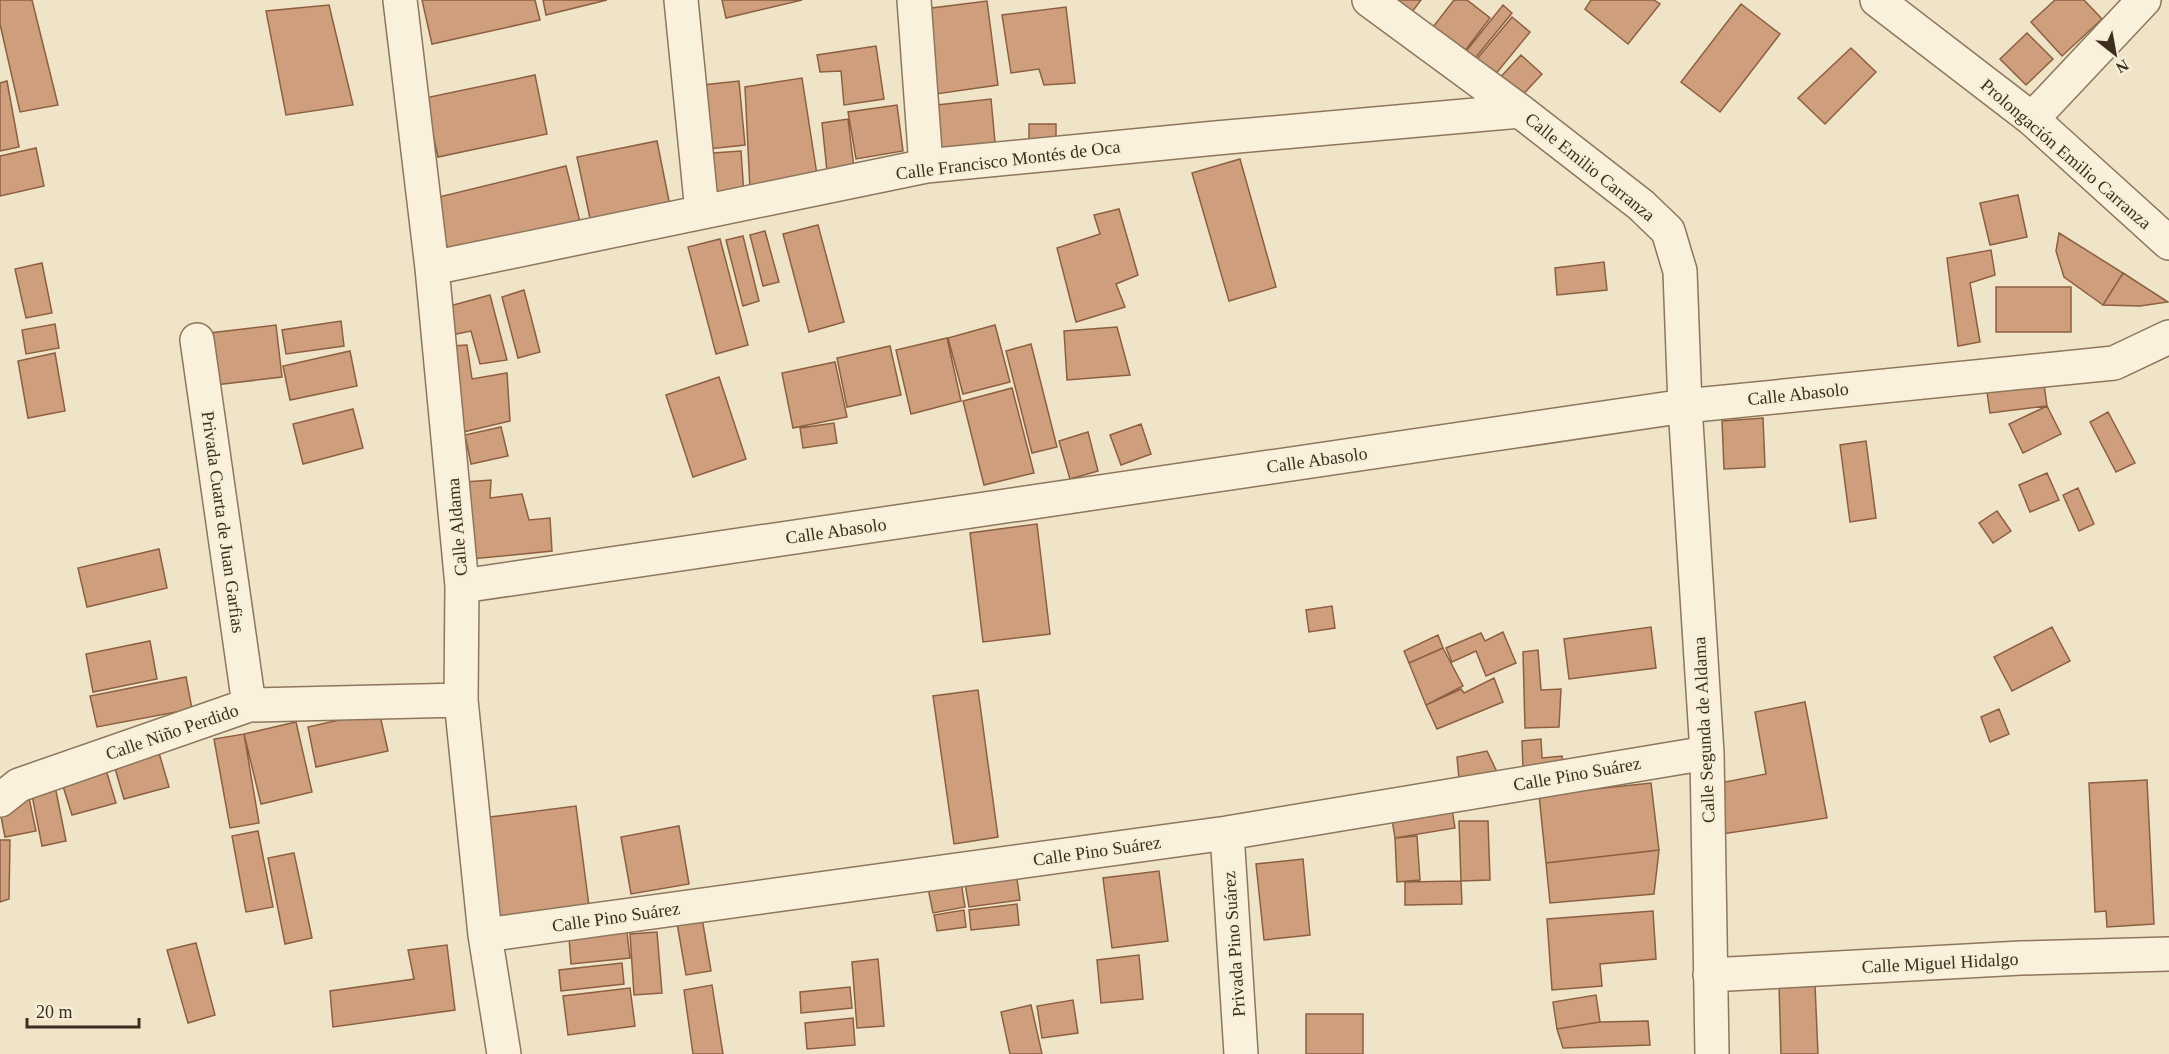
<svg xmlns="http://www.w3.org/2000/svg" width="2169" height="1054" viewBox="0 0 2169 1054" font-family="Georgia,serif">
<rect width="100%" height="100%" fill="#f0e4c8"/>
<path fill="#cf9f7d" stroke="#8d5f41" stroke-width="1.5" d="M0,0H32L58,105L20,112L0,24Z
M422,0H535L540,20L432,44Z
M543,0H607L546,15Z
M722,0H802L726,18Z
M1387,0H1421L1409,16Z
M1454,0H1467L1490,18L1458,60L1426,36Z
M1591,0H1654L1660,4L1628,44L1585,9Z
M2055,0H2084L2102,19L2062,56L2031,22Z
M987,1L998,85L936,94L924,9Z
M1741,4L1780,34L1720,112L1681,82Z
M329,5L353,105L286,115L266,11Z
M1503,5L1512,13L1472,62L1463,55Z
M1066,7L1075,83L1044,85L1039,69L1011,73L1002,15Z
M1512,17L1530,32L1490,81L1471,66Z
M2027,33L2053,59L2026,85L2000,59Z
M876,46L884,99L844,105L841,71L820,72L817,55Z
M1851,48L1876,72L1825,124L1798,98Z
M1521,55L1542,74L1516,102L1495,83Z
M535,75L547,134L438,157L425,98Z
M802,78L817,175L750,190L745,87Z
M7,81L19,147L0,151V83Z
M739,81L745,145L708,149L702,85Z
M991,99L996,153L942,158L937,105Z
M897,105L903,151L856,159L848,112Z
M848,119L854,168L827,171L822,123Z
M1029,124H1056V152L1029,153Z
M657,141L670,206L591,223L577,157Z
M36,148L44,186L0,196V156Z
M741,151L744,195L716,197L713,153Z
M1240,159L1276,287L1229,301L1192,173Z
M566,166L582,230L451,263L435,198Z
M2018,195L2027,237L1990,245L1980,203Z
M1119,209L1138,275L1116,284L1125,307L1076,322L1057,248L1100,234L1094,215Z
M818,225L844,322L809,332L783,234Z
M765,231L779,282L763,286L750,235Z
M2059,233L2123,273L2103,305L2064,277L2056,251Z
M743,236L759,301L743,306L726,240Z
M720,239L748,345L716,354L688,247Z
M1991,250L1995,275L1970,283L1980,342L1958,346L1947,258Z
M1604,262L1607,290L1557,295L1555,268Z
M42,263L52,313L26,318L15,269Z
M2123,273L2168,302L2140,306L2103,305Z
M1996,287H2071V332H1996Z
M524,290L540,352L518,358L502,297Z
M490,295L507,360L480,364L471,331L451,335L446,307Z
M341,321L344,346L286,354L282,330Z
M55,324L59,348L26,354L22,330Z
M276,325L282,377L207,386L201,334Z
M995,325L1010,382L963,394L948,338Z
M1117,327L1130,375L1067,380L1064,331Z
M947,338L961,401L911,414L896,350Z
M1031,344L1057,447L1032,453L1006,351Z
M467,345L472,379L507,373L510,421L459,433L451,346Z
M890,346L901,395L847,407L837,358Z
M350,351L357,386L290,400L283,366Z
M55,353L65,411L28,418L18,361Z
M835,362L847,417L793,428L782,373Z
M719,377L746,459L693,477L666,395Z
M2044,384L2047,406L1990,413L1987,392Z
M1012,388L1034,473L984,485L963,401Z
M2047,406L2061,434L2023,453L2009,424Z
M353,409L363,448L303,464L293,424Z
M2108,412L2135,463L2116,472L2090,422Z
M1763,418L1765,467L1724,469L1722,421Z
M834,423L837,443L803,448L800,428Z
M1141,424L1151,454L1121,465L1110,435Z
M501,427L508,456L471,464L465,435Z
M1088,432L1098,471L1070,479L1059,441Z
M1866,441L1876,518L1850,522L1840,445Z
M2047,473L2059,500L2030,512L2019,485Z
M491,480L490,498L522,494L529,520L550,518L552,551L472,559L465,482Z
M2078,488L2094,524L2079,531L2063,495Z
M1997,511L2011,531L1993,543L1979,523Z
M1037,524L1050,634L983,642L970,533Z
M159,549L167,588L87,607L78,568Z
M1332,606L1335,628L1309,632L1306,610Z
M1651,627L1656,668L1569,679L1564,639Z
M2052,627L2070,661L2012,691L1994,657Z
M1503,632L1516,663L1486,676L1476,651L1452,662L1446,648L1481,633L1485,641Z
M1438,635L1443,648L1409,663L1404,651Z
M150,641L157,679L93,692L86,654Z
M1443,648L1463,686L1426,705L1409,663Z
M1538,650L1541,690L1561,689L1559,727L1525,728L1523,652Z
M186,677L192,709L97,727L90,696Z
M1494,678L1503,702L1437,729L1426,705L1461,689L1464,693Z
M978,690L998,837L954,844L933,696Z
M1805,702L1827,818L1722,834L1715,784L1766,774L1755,712Z
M1999,709L2009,734L1990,742L1981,717Z
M379,711L388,751L316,767L308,727Z
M296,722L312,792L261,804L244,734Z
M244,734L259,823L230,828L214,739Z
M1541,739L1542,758L1562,756L1564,767L1523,769L1522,741Z
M1487,751L1497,772L1459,779L1457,757Z
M159,753L169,787L124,799L114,765Z
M106,770L116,803L72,815L62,783Z
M2147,780L2154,924L2107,927L2106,911L2095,912L2089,783Z
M54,781L66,841L42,846L30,785Z
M1651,783L1659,850L1546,863L1539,795Z
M29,798L36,831L5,837L0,811Z
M1451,803L1455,828L1395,838L1391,813Z
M576,806L589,906L495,918L482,818Z
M1459,821H1488L1490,880L1461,881Z
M679,826L689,884L631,894L621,837Z
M258,831L273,907L246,912L232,836Z
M1417,836L1420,880L1397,882L1395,838Z
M0,840H10L9,899L0,902Z
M1659,850L1654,894L1550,903L1546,863Z
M294,853L312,938L285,944L268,858Z
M1303,859L1310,935L1264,940L1256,864Z
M1015,865L1020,900L969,907L963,872Z
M1159,871L1168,941L1112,948L1103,878Z
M960,876L965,907L933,913L927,883Z
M1461,881L1462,904L1405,905V882Z
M1017,904L1019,925L971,930L969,910Z
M964,910L966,927L937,931L934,915Z
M1653,911L1656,959L1600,964L1602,986L1552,990L1547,919Z
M702,918L711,971L686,975L677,923Z
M627,932L630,958L571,964L569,938Z
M657,932L662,993L634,995L630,934Z
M196,943L215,1015L188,1023L167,950Z
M447,945L455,1010L333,1027L330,991L414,979L408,950Z
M1139,955L1143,999L1101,1003L1097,960Z
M878,959L884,1026L857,1028L852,962Z
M622,963L624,984L561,991L559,970Z
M712,985L723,1054H693L684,990Z
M1779,985H1815L1818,1054H1781Z
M850,987L852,1008L801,1013L800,992Z
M630,988L635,1026L568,1035L563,996Z
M1596,995L1600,1022L1557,1029L1553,1002Z
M1073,1000L1078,1033L1042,1038L1037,1006Z
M1031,1005L1042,1054H1010L1001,1012Z
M1306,1014H1363V1054H1306Z
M853,1018L855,1045L807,1049L805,1023Z
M1648,1021L1650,1045L1563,1048L1557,1029L1600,1022Z"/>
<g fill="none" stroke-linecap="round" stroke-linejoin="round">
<defs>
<path id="street" d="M400,0L432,268L462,586L461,700L485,935L504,1054
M681,0L702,212
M914,0L926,166
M1369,0L1520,111L1641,205L1668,231L1680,271L1685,406L1707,753L1712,1054
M1877,0L2032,119L2169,243
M2032,119L2144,0
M432,268L926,166L1216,138L1520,111
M197,340L249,705
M462,586L1685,406L2114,363L2169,337
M0,800L19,785L249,705L461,700
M1227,833L1241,1054
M485,935L1227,833L1707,753
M1710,975L2021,958L2169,954"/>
</defs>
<use href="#street" stroke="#8d765c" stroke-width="36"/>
<use href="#street" stroke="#faf1dc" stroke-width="33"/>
</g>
<g text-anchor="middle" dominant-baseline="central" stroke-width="4.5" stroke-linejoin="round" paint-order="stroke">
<g font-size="18" fill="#3d2e20" stroke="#f7eed8">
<text transform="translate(2066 154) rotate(41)">Prolongación Emilio Carranza</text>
<text transform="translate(1008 160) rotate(-7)">Calle Francisco Montés de Oca</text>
<text transform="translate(1590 167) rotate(39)">Calle Emilio Carranza</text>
<text transform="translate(1798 394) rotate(-6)">Calle Abasolo</text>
<text transform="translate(1317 460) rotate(-8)">Calle Abasolo</text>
<text transform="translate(223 522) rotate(82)">Privada Cuarta de Juan Garfias</text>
<text transform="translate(457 527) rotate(-95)">Calle Aldama</text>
<text transform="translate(836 531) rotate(-8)">Calle Abasolo</text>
<text transform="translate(1704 730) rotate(-93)">Calle Segunda de Aldama</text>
<text transform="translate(172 732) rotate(-19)">Calle Niño Perdido</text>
<text transform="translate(1577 774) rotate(-10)">Calle Pino Suárez</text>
<text transform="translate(1097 851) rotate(-8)">Calle Pino Suárez</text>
<text transform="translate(616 917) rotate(-8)">Calle Pino Suárez</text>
<text transform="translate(1234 944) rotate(-94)">Privada Pino Suárez</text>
<text transform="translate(1940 963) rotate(-3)">Calle Miguel Hidalgo</text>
</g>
</g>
<g transform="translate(2115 54) rotate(149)" stroke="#f7eed8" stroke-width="4.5" paint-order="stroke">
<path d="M0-4.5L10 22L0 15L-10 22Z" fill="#3d2e20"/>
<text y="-9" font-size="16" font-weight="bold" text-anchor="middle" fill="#3d2e20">N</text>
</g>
<path d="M27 1018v9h112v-9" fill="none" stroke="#3d2e20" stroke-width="3"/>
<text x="36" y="1018" font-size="18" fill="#3d2e20" stroke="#f7eed8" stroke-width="4.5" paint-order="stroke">20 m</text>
</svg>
